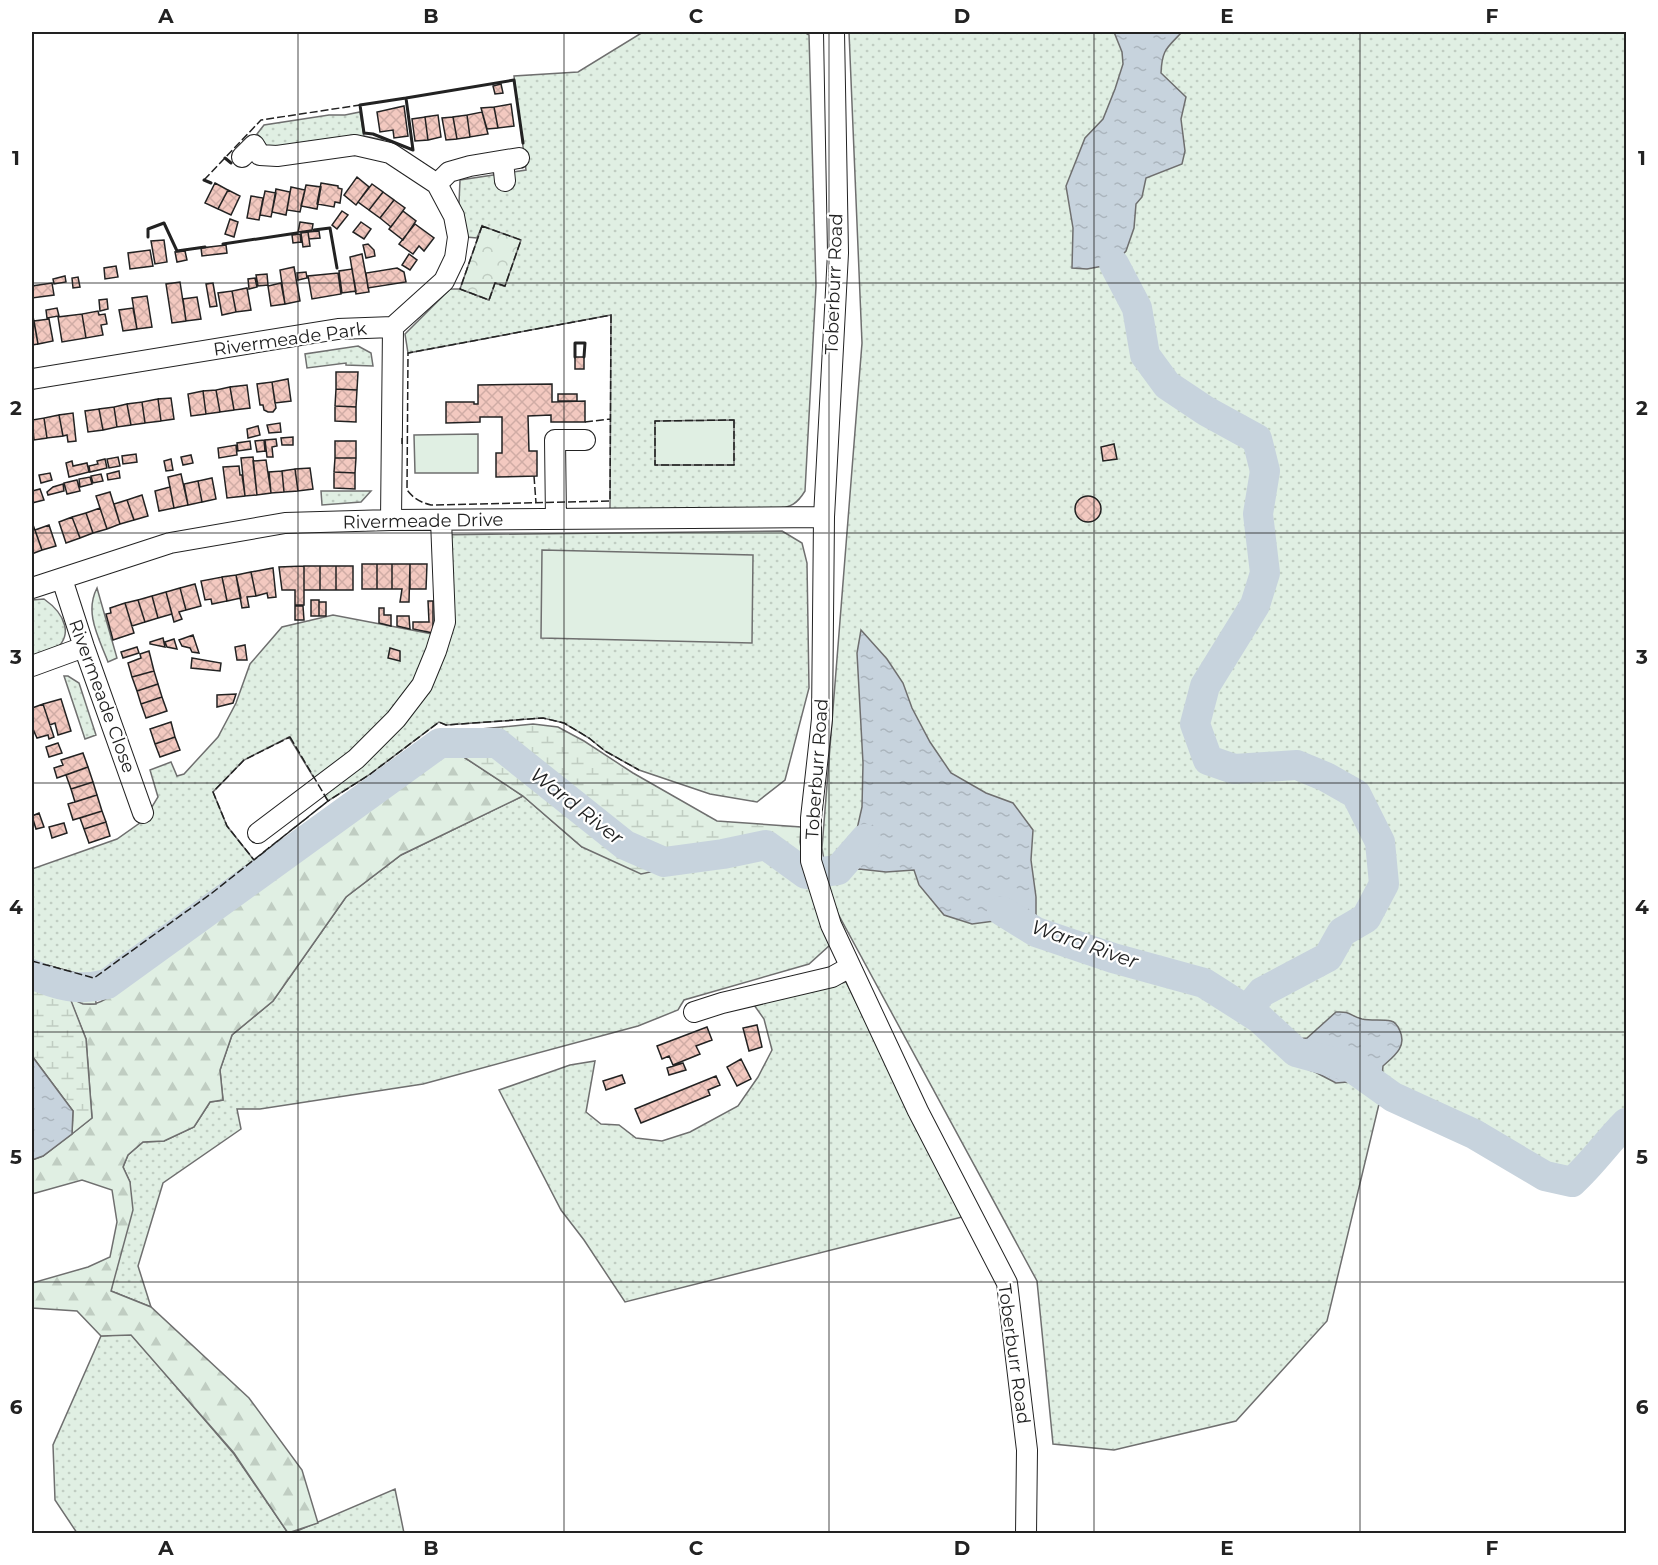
<svg xmlns="http://www.w3.org/2000/svg" width="1658" height="1565" viewBox="0 0 1658 1565" font-family="Montserrat,sans-serif">
<defs>
<pattern id="grass-dots" width="8" height="8" patternUnits="userSpaceOnUse" patternTransform="scale(1.5)"><rect width="8" height="8" fill="#e0efe3"/><path d="M2 2h.1M6 6h.1" fill="none" stroke="#c0cdc2" stroke-width="1.8" stroke-linecap="round"/></pattern>
<pattern id="forest-firs" width="22" height="20" patternUnits="userSpaceOnUse" patternTransform="scale(1.5)"><rect width="22" height="20" fill="#e0efe3"/><path d="M5 1l3.5 6h-7zM16 11l3.5 6h-7z" fill="#c0cdc2"/></pattern>
<pattern id="wetland-marsh" width="20" height="14" patternUnits="userSpaceOnUse" patternTransform="scale(1.5)"><rect width="20" height="14" fill="#e0efe3"/><path d="M1 5h8M5 5V1M11 12h8M15 12V8" fill="none" stroke="#c0cdc2"/></pattern>
<pattern id="park-crowns" width="20" height="18" patternUnits="userSpaceOnUse" patternTransform="scale(1.5)"><rect width="20" height="18" fill="#e0efe3"/><path d="M2 6a3 3 0 1 1 6 0M12 15a3 3 0 1 1 6 0" fill="none" stroke="#c0cdc2"/></pattern>
<pattern id="water-ripples" width="26" height="14" patternUnits="userSpaceOnUse" patternTransform="scale(1.5)"><rect width="26" height="14" fill="#c7d3dd"/><path d="M2 4q2-2 4 0t4 0M15 11q2-2 4 0t4 0" fill="none" stroke="#abb5bd"/></pattern>
<pattern id="building-cross-hatch" width="8" height="8" patternUnits="userSpaceOnUse" patternTransform="scale(1.5)"><rect width="8" height="8" fill="#f3c9c0"/><path d="M0 0l8 8M0 8l8-8" fill="none" stroke="#d0aca5"/></pattern>
</defs>
<rect width="100%" height="100%" fill="#fff"/>
<path fill="url(#grass-dots)" stroke="#6f6f6f" stroke-width="1.5" d="M643,32H804L809,35L816,286L805,491C797,504 791,507 777,509L610,510L611,315L408,353L405,334L450,289H460L489,300L495,283L504,286L482,226L477,238L466,237L459,203L460,180L526,170L514,76L578,72Z
M849,32H1626V1126H1619L1573,1174L1379,1104L1327,1321L1236,1421L1114,1450L1053,1444L1037,1281L830,899L822,848L862,343Z
M360,112L364,136L383,140L380,145L271,151L257,134L264,125L329,115H345Z
M358,346L371,353L373,366L346,365V363L307,368L305,354Z
M321,491H371L361,502L322,505Z
M782,531L802,543L807,563L809,688L785,780L757,802L710,794L639,770L605,751L589,738L564,723L543,718L446,725L439,722L369,775L328,801L289,737L244,760L213,792L227,826L254,860L94,978L32,961V869L117,839L144,820L158,797L150,770L171,762L177,776L184,774L218,737L236,703L250,664L282,627L333,615L438,635L432,535Z
M97,588L117,658L108,662C99,638 84,613 97,588Z
M44,599C64,613 77,637 50,653C45,656 37,657 32,659V600Z
M64,676H68L79,683L96,735L85,739Z
M523,796L582,847L767,849L806,875L830,945L809,964L684,1000L678,1010L638,1026L423,1084L260,1109H237L241,1129L163,1183L138,1266L151,1307L111,1291L130,1182L123,1167L128,1155L143,1142L164,1141L194,1127L210,1102L223,1100L220,1070L232,1035L273,1001L346,897L401,855Z
M846,982L905,1102L966,1216L625,1302L584,1240L561,1210L499,1090L570,1065L595,1061L586,1112L601,1124L619,1125L636,1138L662,1141L690,1132L738,1106L758,1077L772,1050L764,1019L754,1005Z
M131,1334L234,1454L288,1533H77L55,1500L53,1445L101,1336Z
M395,1489L404,1533L290,1534Z"/>
<path fill="url(#forest-firs)" stroke="#6f6f6f" stroke-width="1.5" d="M447,746L523,796L401,855L346,897L273,1001L232,1035L220,1070L223,1100L210,1102L194,1127L164,1141L143,1142L128,1155L123,1167L130,1182L133,1210L111,1291L151,1307L249,1398L302,1470L318,1523L288,1533L234,1453L131,1335L101,1336L77,1311L32,1308V1283L88,1267L110,1257L117,1222L112,1190L82,1180L32,1194V1160L43,1156L92,1118L86,1039L69,997C78,1001 87,1007 97,1003C112,999 129,976 140,965L436,751Z"/>
<path fill="url(#wetland-marsh)" stroke="#6f6f6f" stroke-width="1.5" d="M533,724L558,727L584,741L633,773L717,821L801,827L800,842L806,875L767,849L752,850L641,874L582,847L523,796L447,746L449,732Z
M32,961L94,978L96,1004H83L70,998L86,1039L92,1118L72,1134L73,1111L32,1056Z"/>
<path fill="url(#park-crowns)" stroke="#6f6f6f" stroke-width="1.5" d="M482,226L521,240L505,286L495,283L489,300L460,289Z"/>
<path fill="#e0efe3" stroke="#6f6f6f" stroke-width="1.5" d="M734,420V465H655V421Z
M478,434V473H415L414,435Z
M542,550L753,555L752,643L541,638Z"/>
<path fill="url(#water-ripples)" stroke="#6f6f6f" stroke-width="1.5" d="M1114,32H1182C1167,48 1162,49 1161,73L1186,97L1181,119L1185,151L1182,164L1146,178L1142,197L1136,204L1134,228L1126,251L1114,264L1087,269L1072,268L1073,228L1066,186L1085,138L1103,119L1115,89L1123,64L1122,52Z
M861,630L887,659L903,683L912,708L930,742L951,773L986,793L1013,803L1033,830L1031,860L1036,897V932L1002,920L972,924L944,915L919,885L914,870L886,872L859,869L838,870L855,838L862,807L863,763L857,653Z
M1336,1012C1351,1011 1350,1016 1362,1019C1372,1021 1382,1019 1391,1021C1396,1022 1398,1026 1400,1031C1407,1047 1394,1056 1383,1066L1382,1077L1385,1081L1372,1090L1360,1081L1336,1083L1315,1072L1294,1064L1290,1058L1273,1043L1285,1029L1296,1039L1307,1038Z
M32,1056L73,1111L72,1134L43,1156L32,1160Z"/>
<g fill="none" stroke-linecap="round" stroke-linejoin="round">
<path stroke="#c7d3dd" stroke-width="30" d="M1114,264L1137,308L1145,355L1167,385L1206,411L1257,439L1265,471L1258,514L1265,573L1255,605L1205,686L1195,724L1208,760L1234,769L1297,765L1326,777L1356,794L1380,842L1384,884L1366,918L1342,932L1328,957L1262,992L1247,1010
M1002,911L1036,932L1113,958L1204,983L1259,1018L1296,1052L1351,1067L1393,1097L1474,1134L1545,1176L1572,1182C1592,1164 1607,1142 1626,1123
M32,974C57,986 80,991 107,984L440,743H497L625,845L664,862L723,854L766,845L806,874L838,870L865,839"/>
</g>
<path fill="url(#building-cross-hatch)" stroke="#222" stroke-width="1.5" d="M501,84L503,93L495,94L493,86Z
M511,104L514,126L498,128L494,107Z
M404,106L408,136L394,138L393,130L380,132L377,112Z
M494,107L498,128L487,129L481,108Z
M482,112L488,134L470,137L467,115Z
M438,115L441,137L428,140L425,117Z
M467,115L470,137L457,139L453,117Z
M425,117L428,140L415,141L412,119Z
M453,117L457,139L446,140L442,118Z
M357,177L369,187L356,205L344,195Z
M215,183L228,190L218,209L205,203Z
M321,183L338,186V188L342,189L340,203L335,202L334,207L317,204Z
M372,184L383,192L369,210L358,202Z
M306,185L321,187L317,209L301,206Z
M291,187L305,190L300,212L287,210Z
M276,189L290,192L286,215L272,212Z
M228,190L240,196L231,215L218,209Z
M265,191L276,193L271,217L260,215Z
M383,192L394,200L380,218L369,210Z
M251,196L263,198L259,220L247,218Z
M394,200L405,208L391,227L380,218Z
M342,211L348,215L337,229L332,225Z
M403,211L416,221L403,240L389,229Z
M230,219L238,222L234,237L225,234Z
M300,222L313,224L312,230L298,232Z
M361,222L371,229L364,239L353,232Z
M415,224L434,238L424,251L419,246L413,254L399,244Z
M319,231L320,238L309,239L308,232Z
M308,232L310,246L303,247L301,233Z
M300,234L301,242L293,243L292,235Z
M164,240L167,262L155,264L151,241Z
M368,244L374,250L375,256L366,258L363,245Z
M226,245L227,253L202,256L201,248Z
M150,250L153,266L130,269L128,253Z
M185,251L187,260L177,262L175,252Z
M362,254L369,292L356,294L350,257Z
M409,254L417,260L410,270L402,265Z
M116,266L118,277L105,279L104,268Z
M294,267L300,301L285,304L280,270Z
M397,268L404,272L406,282L368,288L366,273Z
M352,269L356,291L342,293L339,271Z
M306,272L307,278L298,280L297,273Z
M338,273L341,294L312,299L308,276Z
M267,274L268,285L258,286L256,275Z
M65,276L66,282L54,284L53,279Z
M78,277L80,287L73,288L72,278Z
M255,278L257,287L249,289L248,279Z
M180,282L186,321L172,323L166,284Z
M52,283L54,295L32,298V286Z
M213,283L217,306L210,307L206,284Z
M281,283L285,304L271,306L268,286Z
M247,288L251,310L236,312L232,291Z
M232,291L236,312L222,315L218,293Z
M147,296L152,327L137,329L132,298Z
M197,297L201,319L186,321L183,299Z
M107,299L108,309L100,311L99,300Z
M57,308L59,316L47,318L46,310Z
M133,308L137,329L123,331L119,310Z
M32,311L38,344L32,345Z
M98,311L99,315L105,314L107,324L101,325L103,335L86,338L82,314Z
M82,314L86,338L62,342L58,317Z
M49,319L53,341L38,344L34,321Z
M575,357H584V369H575Z
M336,372H358L357,390L336,389Z
M288,379L291,401L275,403L272,382Z
M272,382L276,408L273,412H268L264,410L263,405H260L257,384Z
M552,384V402L585,401V422H551V415L528,416L529,451H537V476L496,477V453H502V417H480V422L446,423V402H474V404H478V385Z
M247,385L250,408L234,410L230,387Z
M230,387L234,410L220,412L216,390Z
M336,389L357,390L356,407L335,406Z
M216,390L220,412L206,414L203,391Z
M203,391L206,414L191,416L188,394Z
M558,394H577V401H558Z
M171,398L174,419L161,421L158,399Z
M158,399L161,421L145,423L142,402Z
M142,402L145,423L131,425L127,404Z
M127,404L131,425L117,427L114,407Z
M335,406L356,407V422L335,421Z
M114,407L117,427L103,430L99,409Z
M99,409L103,430L88,432L85,411Z
M73,413L76,441L68,442L67,435L63,436L59,415Z
M59,415L63,436L47,438L44,418Z
M44,418L47,438L34,440L32,420Z
M280,423L281,432L269,433L267,425Z
M258,426L260,435L248,438L247,429Z
M293,437V445H282L281,438Z
M276,439L277,446L272,447L273,457H267L265,440Z
M264,440L265,451L257,452L255,441Z
M250,441L251,449L238,451L237,443Z
M335,441H356V458H335Z
M1114,444L1117,459L1103,461L1101,447Z
M236,445L237,455L219,458L218,448Z
M136,454L137,462L123,464L122,456Z
M191,455L193,463L183,465L181,457Z
M118,457L120,466L109,468L107,459Z
M253,457L257,495L245,496L241,458Z
M335,458H356L355,473L334,472Z
M105,459L107,468L90,472L89,466L98,464L97,461Z
M171,459L173,470L166,471L164,461Z
M266,460L271,493L257,495L253,461Z
M72,461L73,466L87,463L89,472L69,477L66,463Z
M239,466L240,475H242L245,496L227,498L223,467Z
M310,468L313,489L298,491L295,469Z
M295,469L298,491L284,492L282,471Z
M119,471L120,478L108,480L107,474Z
M282,471L284,492L271,493L269,472Z
M334,472L355,473V489L334,488Z
M50,473L52,480L41,483L39,475Z
M101,474L103,481L93,483L91,476Z
M181,474L188,505L174,508L168,477Z
M90,477L92,484L80,487L79,479Z
M212,478L216,499L202,502L198,481Z
M77,480L80,491L67,494L64,483Z
M198,481L202,502L188,505L184,484Z
M63,484L64,491L48,495L47,492L53,487Z
M170,487L174,508L159,511L155,491Z
M40,489L44,500L32,503V491Z
M110,492L120,524L107,529L96,496Z
M142,495L148,516L134,520L127,500Z
M1075 509a13 13 0 1 1 26 0a13 13 0 1 1-26 0Z
M127,500L134,520L120,524L114,504Z
M100,508L107,529L93,533L86,513Z
M86,513L93,533L80,538L72,517Z
M72,517L80,538L66,543L59,522Z
M32,522L42,550L32,554Z
M49,525L56,546L42,550L35,530Z
M362,564H377V589H362Z
M377,564H392V589H377Z
M392,564H410L409,602H400L402,589H392Z
M410,564H427L426,589H410Z
M304,566H320V590H304Z
M304,566V605H295V590H282L279,567Z
M320,566H336V590H320Z
M336,566H353V590H336Z
M273,568L276,597L268,598L267,593L256,596L251,572Z
M251,572L256,596L247,597L249,607L242,608L236,575Z
M236,575L241,598L227,601L222,577Z
M222,577L227,601L212,604L211,599L205,600L201,581Z
M195,584L201,606L186,610L180,588Z
M180,588L186,610L179,612L182,619L174,622L166,592Z
M166,592L172,614L158,618L152,596Z
M152,596L158,618L145,622L138,600Z
M138,600L145,622L132,626L125,603Z
M311,600H319V616H311Z
M428,601H433V633L413,629V622H429Z
M319,602H326V616H319Z
M125,603L134,633L113,640L106,614L111,613L110,608Z
M295,606H303L304,620H295Z
M379,608H384V615H391V626L379,623Z
M397,616H409L410,629L397,626Z
M193,635L199,653L192,652L190,648L182,646L179,640Z
M163,638L165,647L150,644V642Z
M174,639L177,649L167,647L165,642Z
M245,645L247,660H237L235,647Z
M137,647L139,653L123,658L121,652Z
M390,648L400,651V661L388,658Z
M149,651L154,671L132,677L128,663L141,658L140,654Z
M192,658L221,663L220,671L191,668Z
M154,671L158,684L137,691L132,677Z
M158,684L162,697L141,704L137,691Z
M236,694L233,703L217,707V695Z
M162,697L167,711L146,718L141,704Z
M61,699L71,731L58,735L55,723L50,725L43,704Z
M43,704L54,737L49,739L48,735L37,738L32,727V708Z
M171,722L175,737L155,744L150,729Z
M175,737L180,750L160,757L155,744Z
M58,743L62,753L49,757L46,747Z
M83,753L88,767L57,778L54,768L63,765L61,760Z
M88,767L93,782L71,789L66,775Z
M93,782L97,795L75,802L71,789Z
M97,795L102,811L73,820L68,804Z
M102,811L106,822L84,829L80,818Z
M39,813L44,827L36,829L32,816Z
M106,822L110,836L89,843L84,829Z
M64,823L67,833L52,838L49,827Z
M757,1025L762,1047L749,1051L743,1028Z
M707,1027L712,1040L696,1046L700,1054L673,1065L669,1056L662,1059L657,1046Z
M741,1059L751,1079L737,1086L727,1067Z
M683,1063L686,1070L669,1075L667,1068Z
M622,1075L625,1083L606,1090L603,1081Z
M716,1076L720,1085L708,1090L710,1095L641,1123L635,1109Z"/>
<g fill="none" stroke-linecap="round" stroke-linejoin="round">
<defs>
<path id="minor" d="M834,32L838,253L824,517L822,719L811,818V861L831,925L918,1111L1007,1283L1027,1450L1026,1534
M242,157L254,145L260,155L277,156L355,145L390,153L437,184L454,216L458,237L455,258L444,281L393,327
M503,161L505,181
M437,184L449,172L470,166L519,158
M32,379L338,329L393,327L391,520
M556,519L555,440H585
M62,579L84,647L143,813
M32,588L170,543L285,523L391,520L824,517
M32,666L84,647
M258,833L356,759L396,719L422,685L436,651L445,622L441,520
M694,1012L722,1003L832,977L850,967"/>
</defs>
<use href="#minor" stroke="#222" stroke-width="22"/>
<use href="#minor" stroke="#fff" stroke-width="20"/>
<path stroke="#222" stroke-width="1.5" stroke-dasharray="8 3" stroke-linecap="butt" d="M204,180L261,120L360,105
M482,226L521,240L505,286L495,283L489,300L460,289Z
M611,315L610,501L431,505C420,502 414,499 407,490L408,353Z
M734,420V465H655V421Z
M585,422L610,419
M402,444V438
M534,476L536,503
M290,737L328,801L254,860L227,826L213,792L244,760Z
M32,961L94,978L212,893L328,801L369,775L439,722L446,725L543,718L564,723L589,738L605,751L639,770"/>
<path stroke="#222" stroke-width="3" d="M406,98L413,150L373,134L364,133L360,105Z
M406,98L514,80L523,143
M225,158L231,163
M204,180L211,183
M314,230L330,228L337,268
M148,237V229L164,223L177,251L205,247
M223,244L297,233
M575,357V343H585L584,357"/>
</g>
<path fill="none" stroke="#222" stroke-width="1.5" stroke-opacity="0.55" d="M298,32V1534M564,32V1534M829,32V1534M1094,32V1534M1360,32V1534M32,283H1626M32,533H1626M32,783H1626M32,1032H1626M32,1282H1626"/>
<g text-anchor="middle" dominant-baseline="central" stroke-width="4.5" stroke-linejoin="round" paint-order="stroke">
<g font-size="18" fill="#222" stroke="#fff">
<text transform="translate(834 284) rotate(-88)">Toberburr Road</text>
<text transform="translate(290 339) rotate(-8)">Rivermeade Park</text>
<text transform="translate(423 521) rotate(-1)">Rivermeade Drive</text>
<text transform="translate(102 696) rotate(70)">Rivermeade Close</text>
<text transform="translate(817 769) rotate(-86)">Toberburr Road</text>
<text transform="translate(1014 1354) rotate(82)">Toberburr Road</text>
</g>
<g font-size="20" font-style="italic" fill="#222" stroke="#fff">
<text transform="translate(577 806) rotate(38)">Ward River</text>
<text transform="translate(1085 944) rotate(19)">Ward River</text>
</g>
</g>
<rect width="1658" height="1565" fill="none" stroke="#ffffff" stroke-width="66"/>
<rect x="33" y="33" width="1592" height="1499" fill="none" stroke="#222" stroke-width="2"/>
<g font-size="20" text-anchor="middle" font-weight="bold" fill="#222">
<text x="166" y="23">A</text>
<text x="431" y="23">B</text>
<text x="696" y="23">C</text>
<text x="962" y="23">D</text>
<text x="1227" y="23">E</text>
<text x="1492" y="23">F</text>
<text x="16" y="165">1</text>
<text x="1642" y="165">1</text>
<text x="16" y="415">2</text>
<text x="1642" y="415">2</text>
<text x="16" y="664">3</text>
<text x="1642" y="664">3</text>
<text x="16" y="914">4</text>
<text x="1642" y="914">4</text>
<text x="16" y="1164">5</text>
<text x="1642" y="1164">5</text>
<text x="16" y="1414">6</text>
<text x="1642" y="1414">6</text>
<text x="166" y="1555">A</text>
<text x="431" y="1555">B</text>
<text x="696" y="1555">C</text>
<text x="962" y="1555">D</text>
<text x="1227" y="1555">E</text>
<text x="1492" y="1555">F</text>
</g>
</svg>
